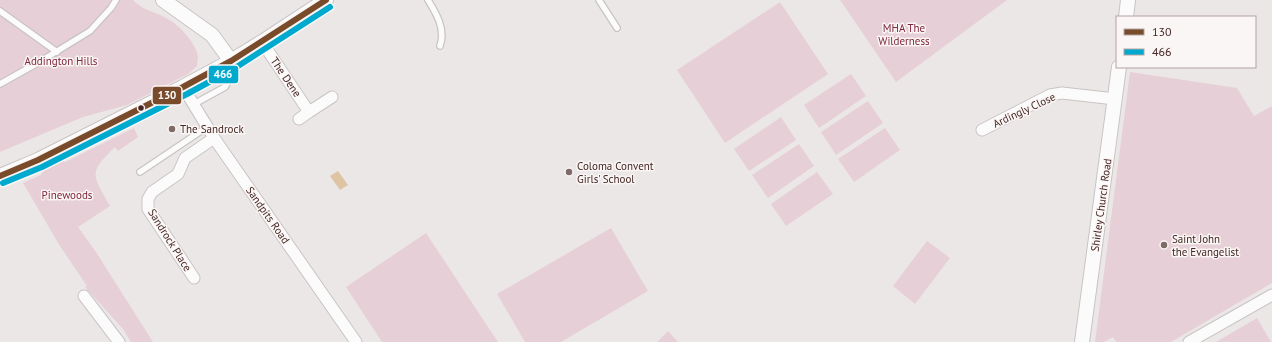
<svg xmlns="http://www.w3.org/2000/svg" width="1272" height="342" viewBox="0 0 1272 342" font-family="'PT Sans',sans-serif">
<rect width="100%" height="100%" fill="#ece7e7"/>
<path fill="#e6cfd6" d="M0,0H133C145,12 155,11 168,19C179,25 197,44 198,57C198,60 197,63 197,66L188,74L127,105L83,117L0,152Z
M840,0H1007L896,82Z
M780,2L828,74L725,143L677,70Z
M1130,72L1237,88L1254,116L1272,106V283L1171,342H1116L1113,337L1104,342H1095Z
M851,74L866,96L819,128L804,105Z
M868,101L883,123L836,155L821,132Z
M781,117L796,140L749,171L734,149Z
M134,128L138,137L118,151L115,147C87,174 93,175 110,206L78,227L96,252L153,342H131L123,329L85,287L87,286L60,246L23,183L41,175L43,170L63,161L66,162L67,161Z
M885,128L900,150L854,182L838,159Z
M799,144L814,166L768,198L752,175Z
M817,172L833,194L786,226L771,204Z
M611,228L648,291L561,342H525L497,294Z
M426,233L498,342H382L346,287Z
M927,241L950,258L915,304L893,286Z
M1257,318L1271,342H1216Z
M668,331L678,342H657Z"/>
<path fill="#dfc4a4" d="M338,171L348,185L340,190L330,176Z"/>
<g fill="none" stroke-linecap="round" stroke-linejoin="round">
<defs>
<path id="service" d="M428,0C436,13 446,29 440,46
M599,0L617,28
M0,11L57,52
M0,84L41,61L90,31L111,8L116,0
M194,104L225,87C231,79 227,74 222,66
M140,172L207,127"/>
<path id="minor" d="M262,42L309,112L332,97
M183,87L214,138L356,342
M299,119L309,112
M982,130L1050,95L1062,93L1115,99
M194,278L148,209V199L152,192L178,174L185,158L214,138
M84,296L119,342
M1189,342L1272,295"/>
<path id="tertiary" d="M163,0L212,35L231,61
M1126,17L1128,0
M0,176L38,160L183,87L231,61L262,42L326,0
M1082,342L1119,67"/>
</defs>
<use href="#service" stroke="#c9c4c4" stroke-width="8"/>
<use href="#minor" stroke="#c9c4c4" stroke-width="13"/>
<use href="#tertiary" stroke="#c9c4c4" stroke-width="16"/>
<use href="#service" stroke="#fcfbfb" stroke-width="5.5"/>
<use href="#minor" stroke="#fcfbfb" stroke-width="11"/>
<use href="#tertiary" stroke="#fcfbfb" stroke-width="14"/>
<defs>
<path id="bus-1" d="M0,176L38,160L183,87L231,61L326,0"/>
<path id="bus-2" d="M3,183L42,167L187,94L235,68L330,7"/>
</defs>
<use href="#bus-1" stroke="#fbf6f6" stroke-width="9"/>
<use href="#bus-2" stroke="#fbf6f6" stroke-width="9"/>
<use href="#bus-1" stroke="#7a4b2a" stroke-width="6"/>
<use href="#bus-2" stroke="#00a9ce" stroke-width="6"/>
</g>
<circle fill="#432621" stroke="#fbf6f6" stroke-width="1.5" cx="141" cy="108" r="3.5"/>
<g fill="#7e6a66" stroke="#fbf6f6" stroke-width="1.5">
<circle cx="172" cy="129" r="4"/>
<circle cx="569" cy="172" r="4"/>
<circle cx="1164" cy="245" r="4"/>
</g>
<g text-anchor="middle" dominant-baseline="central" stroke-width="3" stroke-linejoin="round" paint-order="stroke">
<g font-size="11" fill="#7f273a" stroke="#fbf6f6">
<text x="904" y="28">MHA The<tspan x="904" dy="13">Wilderness</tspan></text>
<text x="61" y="61">Addington Hills</text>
<text x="67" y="195">Pinewoods</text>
</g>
<g font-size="11" fill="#432621" stroke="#fbf6f6">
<text transform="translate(286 77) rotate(56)">The Dene</text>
<text transform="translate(1024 110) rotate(-25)">Ardingly Close</text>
<text transform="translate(1101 205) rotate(-82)">Shirley Church Road</text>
<text transform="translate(268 215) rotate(55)">Sandpits Road</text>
<text transform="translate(170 240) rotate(58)">Sandrock Place</text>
</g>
<g font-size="11" fill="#432621" stroke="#fbf6f6" text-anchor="start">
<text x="180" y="129">The Sandrock</text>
<text x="577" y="166">Coloma Convent<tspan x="577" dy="13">Girls' School</tspan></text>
<text x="1172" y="239">Saint John<tspan x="1172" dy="13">the Evangelist</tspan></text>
</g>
</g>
<g stroke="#fbf6f6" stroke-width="1.5">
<rect x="208" y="65" width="31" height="19" rx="4" fill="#00a9ce"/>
<rect x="152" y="86" width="30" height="19" rx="4" fill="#7a4b2a"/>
</g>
<g font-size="11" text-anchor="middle" font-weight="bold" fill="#fff">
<text x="223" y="78">466</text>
<text x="167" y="99">130</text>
</g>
<rect x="1116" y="16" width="140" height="52" fill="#fbf6f6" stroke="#b1a3a1"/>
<rect x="1124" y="29" width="20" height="6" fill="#7a4b2a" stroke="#b1a3a1"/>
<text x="1152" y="36" font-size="12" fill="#432621">130</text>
<rect x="1124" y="49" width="20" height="6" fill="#00a9ce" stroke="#b1a3a1"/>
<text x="1152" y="56" font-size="12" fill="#432621">466</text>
</svg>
